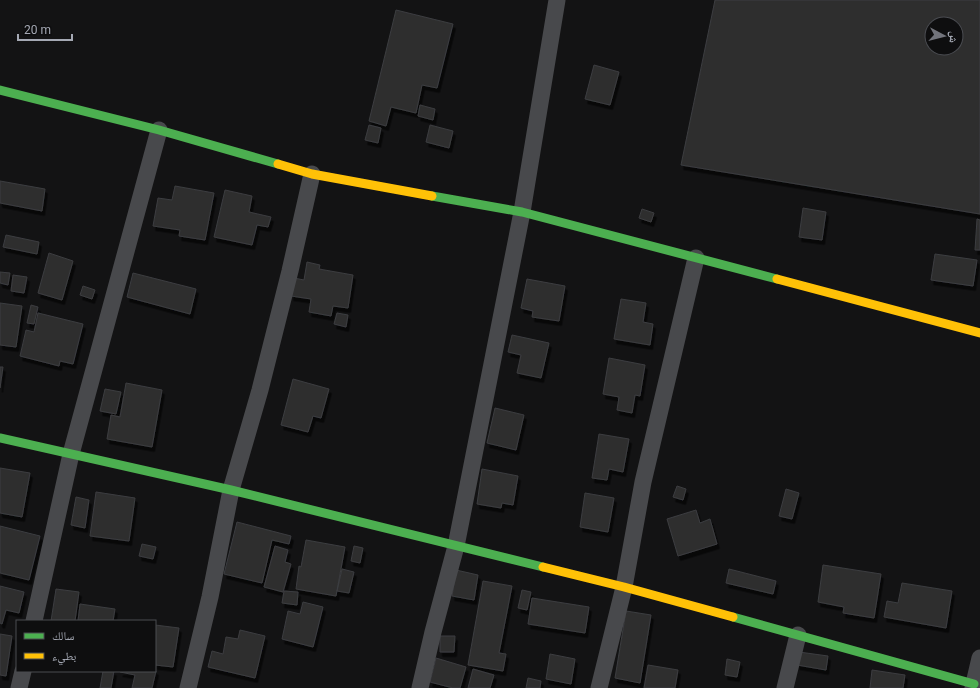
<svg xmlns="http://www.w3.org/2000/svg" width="980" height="688" viewBox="0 0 980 688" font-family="Roboto,'Noto Naskh Arabic',sans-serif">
<defs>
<filter id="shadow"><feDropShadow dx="2.5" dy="4.5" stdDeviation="0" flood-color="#0009"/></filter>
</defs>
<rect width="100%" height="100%" fill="#131314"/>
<path fill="#2e2e2f" stroke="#3c3d40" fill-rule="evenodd" filter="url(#shadow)" d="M715,0H980V214L681,165ZM932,24H956V48H932Z
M396,10L453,24L437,88L422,85L416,113L391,107L386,126L369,121Z
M594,65L619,72L610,105L585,99Z
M420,105L435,109L433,120L418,116Z
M369,125L381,128L378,143L365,140Z
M430,125L453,131L449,148L426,142Z
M0,181L45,189L42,211L0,203Z
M175,186L214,193L205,240L179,236L180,230L153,226L158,198L172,200Z
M225,190L252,196L249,212L271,217L268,227L257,225L252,245L214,237Z
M803,208L826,212L822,240L799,237Z
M642,209L654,213L651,222L639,218Z
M977,219L980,220V250H975Z
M6,235L39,242L37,254L3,247Z
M49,253L73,261L62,300L38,293Z
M935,254L977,260L973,286L931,280Z
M307,262L320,265L319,269L353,275L348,308L333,306L331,316L309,312L311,299L291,296L294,278L304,280Z
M0,272L10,273L8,285L0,283Z
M133,273L196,289L190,314L127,297Z
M13,275L27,277L24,293L11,291Z
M527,279L565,286L559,321L532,317L533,311L521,308Z
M83,286L95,290L92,299L80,295Z
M621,299L646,303L643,322L653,324L650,345L614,339Z
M0,303L22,306L16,347L0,345Z
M31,305L38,307L34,324L27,323Z
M38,313L83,324L73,364L60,361L59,366L20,356L26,330L34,332Z
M337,313L348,315L346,327L334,324Z
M512,335L549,343L541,378L517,373L521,355L508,352Z
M609,358L645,365L640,396L635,395L632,413L617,410L619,397L603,394Z
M0,367H3L0,388Z
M293,379L329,389L321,418L313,416L308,432L281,425Z
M126,383L162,390L152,447L107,439L111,415L120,417Z
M105,389L121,392L116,414L100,411Z
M495,408L524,415L516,450L487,443Z
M599,434L629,439L623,472L609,469L607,480L592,478Z
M0,468L30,473L22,517L0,513Z
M482,469L518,476L513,505L502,503L501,508L477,504Z
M677,486L686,489L683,500L673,497Z
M786,489L799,493L792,519L779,516Z
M96,492L135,498L129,541L90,536Z
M585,493L614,498L608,532L580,527Z
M76,497L89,500L85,528L71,525Z
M696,510L700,523L710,519L717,544L678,556L667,519Z
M237,522L291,536L289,544L272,540L262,583L224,574Z
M0,526L40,536L29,580L0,573Z
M306,540L345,547L336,596L296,589L299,566L301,567Z
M142,544L156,547L153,559L139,556Z
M275,546L288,550L285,562L291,564L283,592L264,587Z
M354,546L363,548L360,563L351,561Z
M823,565L881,574L874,618L843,613L844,607L818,602Z
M342,569L354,572L349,593L337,591Z
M729,569L776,581L773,594L726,583Z
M456,570L478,575L474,600L452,596Z
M483,581L512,586L499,653L506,654L503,671L468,665Z
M902,583L952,591L946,628L884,617L887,601L898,603Z
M0,586L24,592L19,613L6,610L2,624L0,623Z
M56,589L79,592L75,621H51Z
M522,590L531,592L527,610L518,608Z
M284,591L298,592L297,605L282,603Z
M532,598L589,607L585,633L528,624Z
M303,602L323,607L313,647L282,639L288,611L300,614Z
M80,604L115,609L113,621H78Z
M626,611L651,615L640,683L615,678Z
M155,625L179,628L173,667L155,665Z
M240,630L265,636L255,678L208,667L212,651L223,654L226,637L238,639Z
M0,634L12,636L6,676L0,675Z
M440,636H455L454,652H440Z
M799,652L828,656L826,670L797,665Z
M550,654L575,659L571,684L546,679Z
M436,658L466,667L460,688H453L430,682Z
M727,659L740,662L737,677L725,675Z
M648,665L678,670L675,688H644Z
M473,669L494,675L490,688H468Z
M155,670L156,671L152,688H132L135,675L120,672L121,671Z
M872,670L905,675L903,688H870Z
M103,671H114L111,688H100Z
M528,678L541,681L540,688H526Z"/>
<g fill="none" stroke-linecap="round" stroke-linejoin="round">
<path stroke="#48494c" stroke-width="17" d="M34,621L71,454L159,130
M19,688L23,671
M188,688L210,597L231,490L260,390L290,271L312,174
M420,688L433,632L456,546L522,212L557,0
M599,688L624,587L643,482L696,258
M785,688L798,635
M973,688L980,658"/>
<path stroke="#4caf50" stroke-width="9" d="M0,90L159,130L278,164
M432,196L522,212L777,279
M0,438L231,490L543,567
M733,617L974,684"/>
<path stroke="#ffc107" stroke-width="9" d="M278,164L312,174L432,196
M777,279L980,333
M543,567L624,587L733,617"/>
</g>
<rect x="16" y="620" width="140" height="52" fill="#0e0e0f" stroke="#4a4c51"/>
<rect x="24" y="633" width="20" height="6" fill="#4caf50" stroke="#4a4c51"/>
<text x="52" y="640" font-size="12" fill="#a5a9b4">سالك</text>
<rect x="24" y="653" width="20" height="6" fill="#ffc107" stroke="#4a4c51"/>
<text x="52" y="660" font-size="12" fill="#a5a9b4">بطيء</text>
<g transform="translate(944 36) rotate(97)"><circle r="19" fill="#0e0e0f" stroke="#4a4c51"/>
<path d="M0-3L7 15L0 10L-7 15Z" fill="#72747c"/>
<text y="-6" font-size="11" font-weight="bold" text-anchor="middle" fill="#a5a9b4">ش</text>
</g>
<path d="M18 34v6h54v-6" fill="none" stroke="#a5a9b4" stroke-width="2"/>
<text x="24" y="34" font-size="12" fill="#a5a9b4" stroke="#0e0e0f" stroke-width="3" paint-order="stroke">20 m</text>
</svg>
